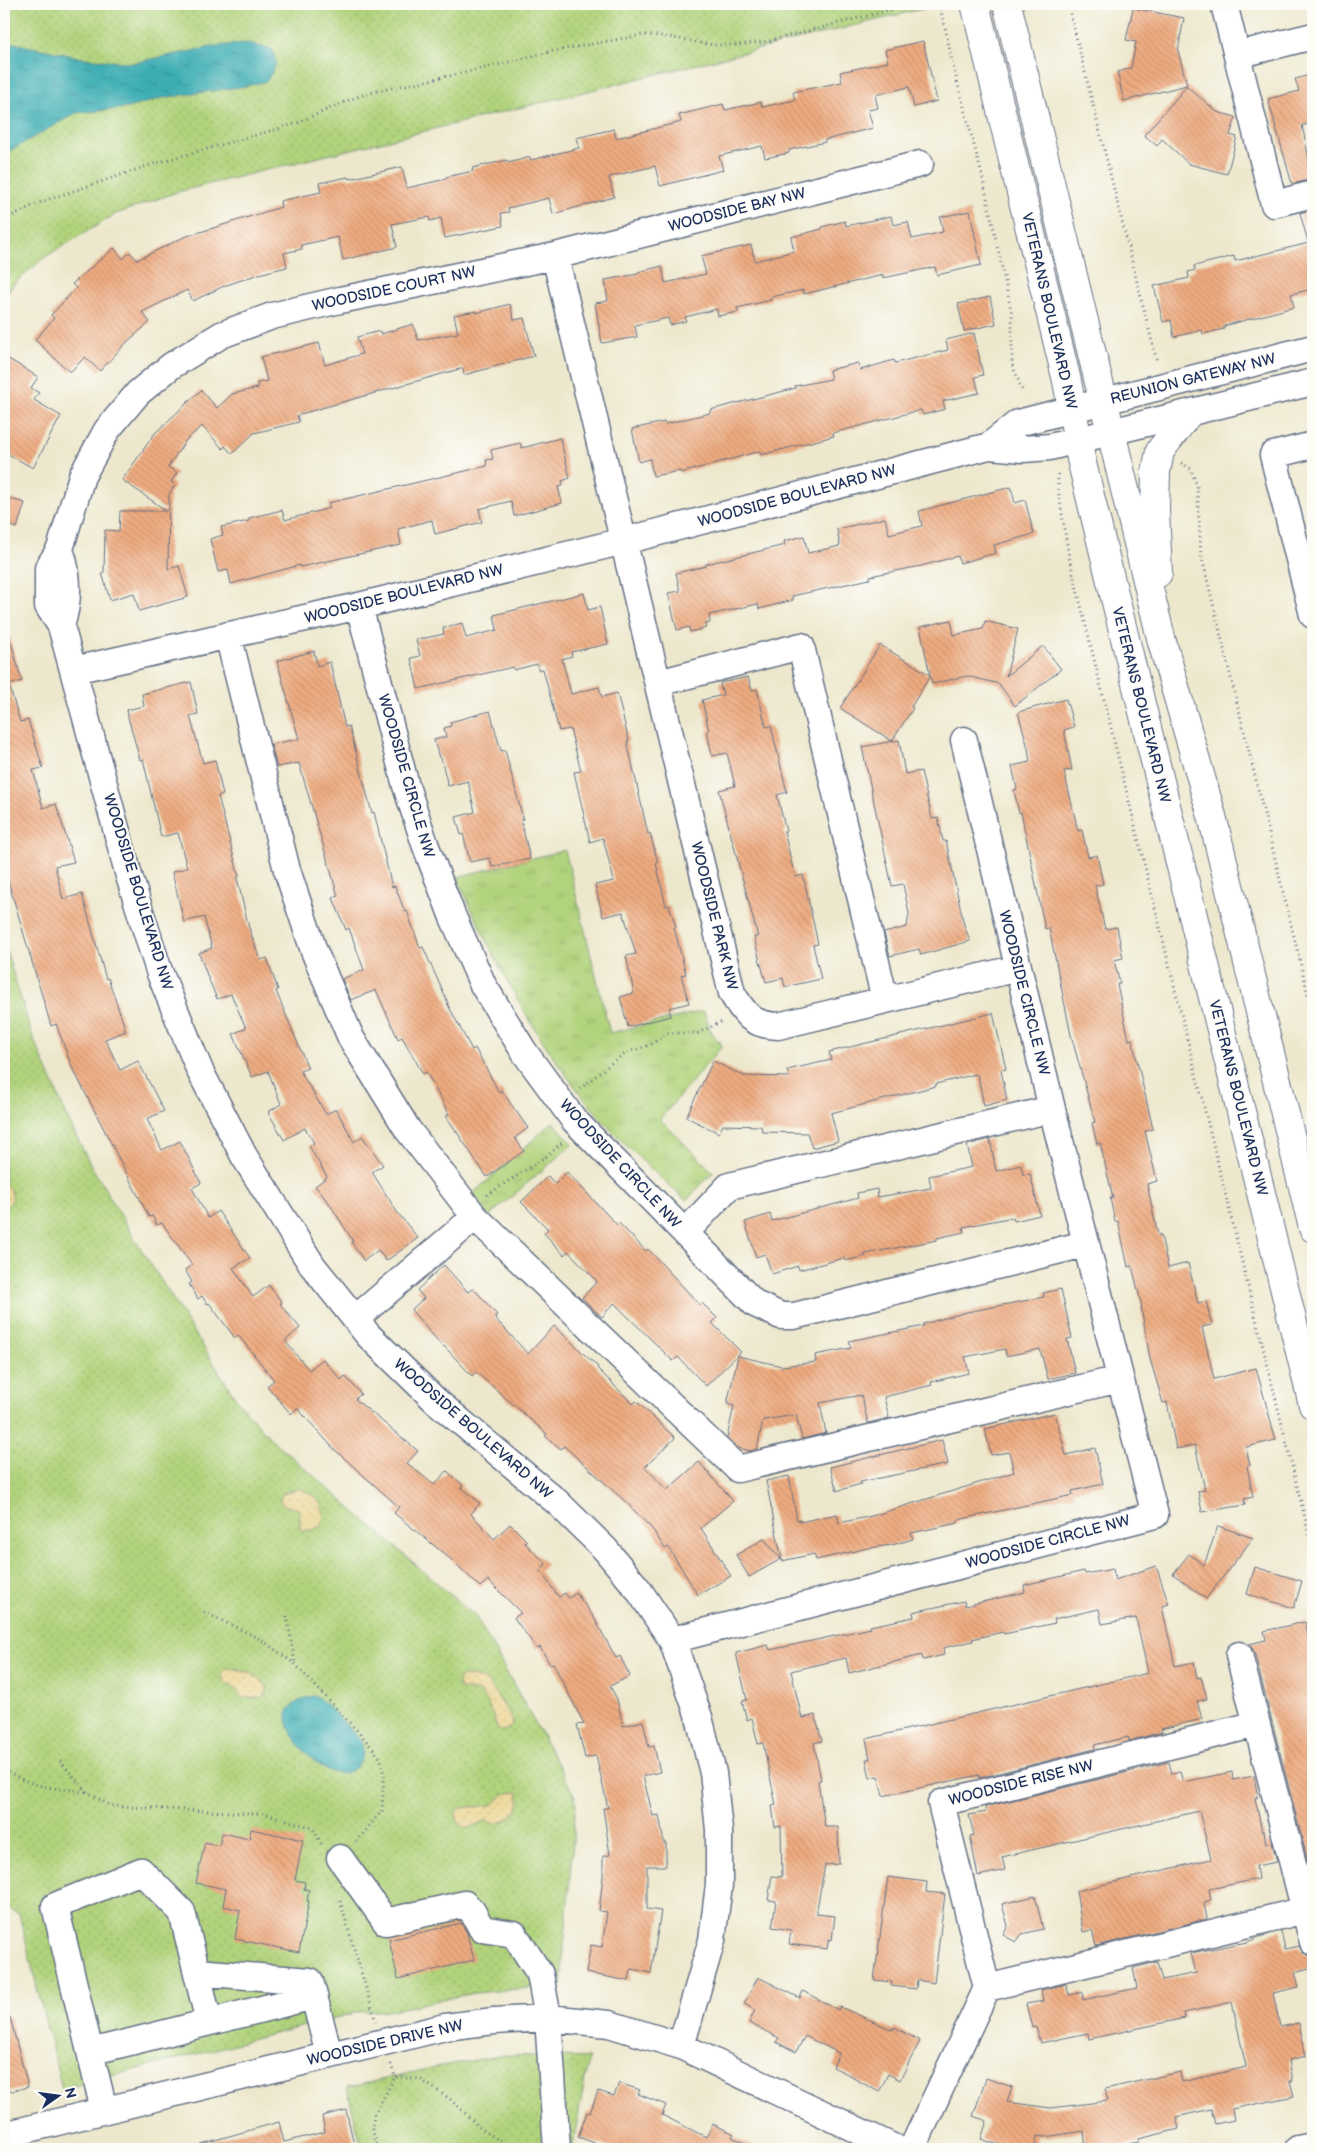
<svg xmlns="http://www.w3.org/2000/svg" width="1317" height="2153" viewBox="0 0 1317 2153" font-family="'Balsamiq Sans',sans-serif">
<defs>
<pattern id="grass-dots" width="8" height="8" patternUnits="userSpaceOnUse" patternTransform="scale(1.25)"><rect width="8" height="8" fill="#b1d37c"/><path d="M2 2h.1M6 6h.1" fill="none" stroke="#98b56e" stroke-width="1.8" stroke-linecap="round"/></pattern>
<pattern id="sand-dots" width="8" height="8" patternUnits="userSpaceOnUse" patternTransform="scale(1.25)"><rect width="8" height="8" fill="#eeda9e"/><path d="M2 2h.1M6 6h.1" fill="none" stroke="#ccbb8a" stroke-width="1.8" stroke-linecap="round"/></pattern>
<pattern id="park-tufts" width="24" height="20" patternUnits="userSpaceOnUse" patternTransform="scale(1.25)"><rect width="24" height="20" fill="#b1d37c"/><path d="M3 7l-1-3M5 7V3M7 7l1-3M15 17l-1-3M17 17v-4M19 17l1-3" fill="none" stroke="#98b56e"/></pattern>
<pattern id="water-ripples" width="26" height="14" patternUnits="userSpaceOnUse" patternTransform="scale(1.25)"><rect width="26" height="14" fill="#3badb3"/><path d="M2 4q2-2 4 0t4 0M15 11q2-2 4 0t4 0" fill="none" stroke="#318d95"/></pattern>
<pattern id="building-back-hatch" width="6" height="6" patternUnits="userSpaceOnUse" patternTransform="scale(1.25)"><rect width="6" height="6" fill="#eeab80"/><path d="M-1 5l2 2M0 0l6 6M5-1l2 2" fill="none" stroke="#cc9371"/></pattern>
</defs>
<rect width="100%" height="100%" fill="#fdfcf7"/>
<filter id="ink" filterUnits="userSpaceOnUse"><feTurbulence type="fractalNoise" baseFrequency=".02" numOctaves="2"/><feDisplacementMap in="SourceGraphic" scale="10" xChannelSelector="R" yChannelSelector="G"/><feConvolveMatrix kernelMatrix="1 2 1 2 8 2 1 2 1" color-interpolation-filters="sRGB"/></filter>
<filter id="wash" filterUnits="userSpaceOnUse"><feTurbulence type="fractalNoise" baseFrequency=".0096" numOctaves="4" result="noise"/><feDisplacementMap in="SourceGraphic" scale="20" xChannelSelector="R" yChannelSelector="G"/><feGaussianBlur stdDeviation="1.12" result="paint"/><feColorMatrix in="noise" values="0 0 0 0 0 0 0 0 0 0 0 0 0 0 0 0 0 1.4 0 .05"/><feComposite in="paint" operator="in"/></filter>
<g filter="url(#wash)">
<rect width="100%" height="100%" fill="#ede8cd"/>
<path fill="url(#grass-dots)" stroke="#66816d" d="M4,4H925L926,8L177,192L116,214L45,257L14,284L4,296Z
M4,943L31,1032L69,1121L89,1162L136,1241L239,1403L270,1438L476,1617L560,1768L575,1797L576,1804L561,1985L474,1993L387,2011H362L62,2089L19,1914L4,1906Z
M505,2055L589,2058L572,2149H362L347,2088L435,2067Z"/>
<path fill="url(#sand-dots)" stroke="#84847e" d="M4,1183C13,1192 17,1200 4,1208Z
M299,1489C315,1493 330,1509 321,1526L315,1529L302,1531L300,1528V1516L298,1509L284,1505L280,1501C281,1491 290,1491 299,1489Z
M232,1668L251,1673L266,1685L267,1693C260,1701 252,1697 242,1698L236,1689L224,1682L222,1674L225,1669Z
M463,1676C486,1675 491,1685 501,1702C506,1710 511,1714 513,1723C509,1730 506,1732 498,1730L488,1703L480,1692L461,1689L458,1684L459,1679Z
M513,1792L518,1793C524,1810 508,1822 494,1824L486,1820C474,1829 457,1833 456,1813L460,1808L493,1805L504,1794Z"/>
<path fill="url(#park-tufts)" stroke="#66816d" d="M565,850L610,1033L704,1011L711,1032L722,1046L660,1119L713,1172L686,1201C663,1180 639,1159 617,1136C546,1062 498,970 457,877Z
M553,1122L573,1144L489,1216L471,1195Z"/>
<path fill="url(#water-ripples)" stroke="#2b6e88" d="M4,41L83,58L132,63L217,46L249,43L273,50L276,64L267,81L246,86L162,98L127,108L76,113L4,154Z
M313,1696L318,1697C326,1705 360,1737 362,1744C364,1752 362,1760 357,1766C333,1792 289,1741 287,1719C285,1706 302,1698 313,1696Z"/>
<g id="blocks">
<path fill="url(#building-back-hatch)" d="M1133,8L1184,18L1178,51L1187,85L1124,101L1117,72L1131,68L1136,42L1126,40Z
M923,41L937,101L914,107L909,87L875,95L878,108L868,110L873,128L825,140V142L789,150V153L765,158L762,146L719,156L723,170L660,186L655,166L609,177L614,197L553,214L549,198L508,208L509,212L501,213L503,226L445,238L441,218L430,221L429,217L392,224L397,247L343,260L338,237L301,245L302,249L284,253L287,267L259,274L224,286L193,301L187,290L142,312L150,322L127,342L100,371L85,357L70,372L35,340L54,318L51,315L76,288L72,284L114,248L123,259L130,252L137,260L184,237L281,207L280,201L321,192L319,183L348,177L349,179L402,167L407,188L446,179V177L473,171L472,168L507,160L508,163L530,157L531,160L579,148L576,138L614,129L616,138L681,122L679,115L723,104L725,110L761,102L762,107L795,100L793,92L842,82L840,72L888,62L885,50Z
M1313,74V124L1302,125L1313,179L1292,184L1268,99L1299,91L1295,79Z
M1187,86L1217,112L1236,117L1230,135L1237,137L1227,174L1189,164L1162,139L1157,146L1144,135Z
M1313,209V241L1308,242L1300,213Z
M970,211L981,265L937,275L935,267L883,278V275L804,294L803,290L771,297V300L737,308L738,312L718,316L717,309L685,317L686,321L670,325L668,318L635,325L637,337L602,343L595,303L608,301L605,280L638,274V272L662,266L665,283L706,274L701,256L751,245L755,261L794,251L791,237L822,229V227L845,221L846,226L891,216L893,225L908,222L912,239L943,232L940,217Z
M1313,242V289L1291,294L1294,307L1224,326V329L1203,334L1202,330L1174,337L1171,320L1163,322L1154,286L1189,278L1188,272L1195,270L1194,266L1234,256L1235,261Z
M990,297L996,324L964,331L958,304Z
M510,304L514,320L524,318L534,356L464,375L463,368L297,415L299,422L254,433L232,454L225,446L223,449L202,426L186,440L168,467L177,473L171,482L175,485L169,494L168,569L179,566L188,597L139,611L134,593L110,600L102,573L104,572L105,530L119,531L120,511H167L122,480L155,433L201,390L217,408L232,394L258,388L257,383L267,381L261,357L319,343L325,365L362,354L357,337L380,331L381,334L413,324L418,340L458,333L454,315L476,311V313Z
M974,333L983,375L975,377L979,393L943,401L945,409L923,415L921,410L833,433L834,436L761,455L760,451L681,473L680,471L653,476L650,459L639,462L632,429L664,422L665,424L710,413V410L796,388L795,386L831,379L829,370L858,363L860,370L894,360L895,363L948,350L946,340Z
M4,356L38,377L31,388L39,393L34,400L61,416L33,468L4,452Z
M560,438L570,478L562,481L563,486L558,487L562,503L514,516L511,501L479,509L482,522L435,534L432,520L398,529L401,545L300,567V565L231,584L228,570L218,572L210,539L223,535L221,527L249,521V518L282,510L285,520L330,508L328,503L487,466L486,460L493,459L491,450L520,443L522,448Z
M1011,487L1015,503L1025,500L1034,534L994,545L996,553L960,563L958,556L921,566L870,576V579L792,596L793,600L759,609L758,604L709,615L710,623L705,624L706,628L690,632L689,627L677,630L668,593L680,591L676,573L706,566V564L785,545L784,541L804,536L808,553L840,546L837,529L885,518L889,534L905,530L922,526L919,511Z
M4,497L25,503L17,528L4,524Z
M584,593L588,610L600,607L608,644L571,652L572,656L562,659L571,694L599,687L602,697L617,693L629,741H627L648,834L650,833L658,863H656L666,906L669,905L676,927H674L686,974L681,975L689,1003L669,1008L671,1016L628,1027L620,997L634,993L626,956L636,954L623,912L603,917L595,885L614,881L603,838L590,842L574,772L581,771L570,729L559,731L543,669L538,670L537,664L514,670L513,667L418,689L411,658L420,656L416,640L444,634L443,628L462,623L466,638L497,630L494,615Z
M951,620L954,635L983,629L985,621L1018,629L1006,676L1043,646L1061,669L1015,706L999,684L967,676L932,684L930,676L911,707L913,708L892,741L840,708L880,645L930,675L920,627Z
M9,635L22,681L9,685L20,722L28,720L43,768L33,770L43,808L56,804L74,862L55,866L63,899L82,894L106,979L108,978L126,1031L105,1039L120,1070L138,1061L164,1111L147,1119L162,1150L180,1141L201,1183L192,1188L208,1218L218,1211L250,1258L233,1268L253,1297L269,1285L282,1303L280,1304L300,1328L285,1341L309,1370L323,1359L341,1380L345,1376L361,1394L355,1399L418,1451L407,1463L434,1485L447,1471L463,1485L461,1487L480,1503L471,1514L494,1539L510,1524L527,1541L525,1543L546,1564L540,1571L559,1597L565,1593L569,1598L576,1593L593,1616L616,1658L620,1656L630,1676L610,1686L617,1699L623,1726L643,1721L649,1747L654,1746L660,1772L643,1776L653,1816L659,1815L664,1843H666V1866H647V1909L661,1911L651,1973L631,1969L629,1981L586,1973L591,1945L602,1947L607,1912L599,1911L603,1876V1856L610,1855L603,1808H608L596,1756L585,1758L577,1725L584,1724L553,1663L550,1664L540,1647L537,1649L514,1618L521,1613L488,1580L480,1587L453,1561L394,1513L399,1507L335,1450L297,1408L291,1414L267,1386L274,1380L238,1335L235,1338L209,1303L207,1304L202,1296L198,1299L189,1284L192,1282L185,1270L192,1265L162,1223L157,1225L152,1216L149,1217L72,1067L56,1024L51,1026L4,867V636Z
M314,651L317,666L330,662L345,727L349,726L372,813L374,812L392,887L395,886L405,912L407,911L420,948L423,947L448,1003H447L472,1050L475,1048L499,1092L501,1090L528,1128L515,1138L524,1151L487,1177L446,1116L449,1114L426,1072L423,1074L402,1037L398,1039L376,990L351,1000L342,979L364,970L349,928L346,930L333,898L338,896L299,763L277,767L271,744L299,739L277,661Z
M748,677L752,690L757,689L766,727L771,726L787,792L777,795L786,831H784L795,877L803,875L818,944L813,945L821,979L785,987L783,978L766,982L759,958L754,937H758L719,790L735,786L727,753L712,756L707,731H709L702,700L723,695L720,683Z
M191,682L198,714L190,716L203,763L215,760L223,795L218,796L239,877L237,878L249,928L260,960L267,958L278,990L276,991L308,1068L300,1071L326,1114L336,1109L354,1142L362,1136L383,1165L372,1172L397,1212L418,1238L386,1261L378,1250L364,1261L351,1242L353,1241L329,1203L315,1186L327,1177L309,1146L314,1143L305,1128L284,1140L268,1112L281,1104L268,1071L252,1077L233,1034L246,1028L231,994L217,999L207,975L199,953L212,948L204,917L184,922L172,872L187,868L178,833L161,837L143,759L140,760L126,710L144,706L142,694Z
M1066,699L1074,727L1064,730L1072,770L1064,771L1078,831L1082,830L1088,857L1097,855L1103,884L1095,886L1105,929L1117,927L1123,958L1114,960L1120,984H1117L1129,1040L1132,1039L1153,1129L1145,1131L1157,1181L1147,1184L1158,1235H1161L1168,1268L1188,1263L1198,1303L1206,1301L1212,1325L1202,1327L1214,1379L1256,1368L1276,1440L1246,1447L1250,1466H1247L1253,1497L1244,1499L1245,1505L1202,1512L1198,1491L1205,1490L1195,1445L1176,1449L1167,1402L1163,1403L1150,1359L1141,1307H1142L1132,1266L1128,1267L1118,1221L1115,1222L1110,1198H1113L1100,1143L1097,1144L1092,1123L1095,1122L1071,1035L1049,928L1045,929L1021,812L1019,813L1014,790L1017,789L1012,766L1030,762L1028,748L1018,712Z
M490,711L501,751L505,750L523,819L521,820L530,859L492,867L490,858L470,862L463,834L461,835L456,817L475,812L468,781L448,786L441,758H439L434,740L446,737L444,728L451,726L450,722Z
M899,740L905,774L921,771L932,819L938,818L943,841H946L964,925L970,941L921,955L919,949L890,956L884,933L907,927L909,913L903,884L892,886L862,747Z
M993,1013L1006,1069L1001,1070L1007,1100L984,1106L978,1076L976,1074L936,1084V1086L831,1113L838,1141L812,1148L807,1133L762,1132L761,1126L723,1125L719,1133L686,1117L713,1061L744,1076L789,1077L787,1070L831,1060L829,1052Z
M990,1139L996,1171L1021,1165L1023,1175L1030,1174L1040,1215L1014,1221L1013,1217L963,1227L964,1232L937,1238V1240L865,1254L866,1256L845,1261L844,1258L799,1270L798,1266L772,1274L765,1254L756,1257L745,1222L770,1214L772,1221L858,1198L857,1193L877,1189L878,1197L931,1188L929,1176L972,1167L967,1145Z
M567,1172L617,1225L619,1223L646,1251L648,1249L700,1305L702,1303L717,1318L712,1323L741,1352L706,1386L678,1357L673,1361L614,1303L602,1317L582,1298L597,1281L568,1251L564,1255L544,1233L548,1229L521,1202L548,1176L555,1184Z
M444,1265L468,1292L473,1288L497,1315L494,1317L528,1354L554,1326L598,1367L597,1368L633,1404L636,1401L675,1438L645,1467L667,1490L699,1462L733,1501L701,1528L731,1576L698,1595L668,1547L665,1549L653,1530L627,1503L564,1446L561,1449L545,1436L547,1434L476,1372L472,1376L444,1346L443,1347L411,1310L424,1298L417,1290Z
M1061,1289L1072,1338L1067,1339L1075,1373L1048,1379L1040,1349L1006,1356L1005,1349L965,1357L969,1373L931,1382L932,1385L884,1397L889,1418L868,1423L861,1395L820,1403L826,1433L802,1439L796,1415L763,1420L757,1449L750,1451L738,1448L727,1438L734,1406L727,1404L738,1356L782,1366L816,1362L815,1355L851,1348L849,1341L924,1326L923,1324L967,1312L1044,1297L1043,1293Z
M1055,1413L1066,1455L1095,1448L1103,1484L1072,1491L1073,1495L958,1520V1523L911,1533L913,1539L892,1545L868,1548L816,1560L814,1554L782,1561L766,1481L789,1476L797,1520L800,1519V1522L837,1514L839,1523L872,1516L1014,1472L1009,1452L991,1455L985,1429Z
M942,1440L948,1464L860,1482L861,1484L837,1491L830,1467Z
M1218,1526L1253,1538L1206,1599L1173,1574L1189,1554L1204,1565Z
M764,1539L781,1559L749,1577L736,1555Z
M1156,1566L1169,1604L1162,1606L1175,1666L1194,1662L1197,1678L1201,1677L1207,1699L1197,1701L1202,1719L1161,1729L1162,1732L1129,1741L1128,1737L1094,1745L1095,1749L979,1778V1775L883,1796L878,1776L870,1778L866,1759H870L866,1739L1148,1673L1136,1618L1102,1624L1099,1609L1054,1619L1055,1623L1004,1634L1003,1632L972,1639L973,1641L943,1648L944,1655L923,1660L922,1655L849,1673L846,1658L791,1671L802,1718L815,1715L822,1741L814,1743L821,1780L818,1781L825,1827H838L839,1864L825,1865L816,1914L835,1916L832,1940L829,1939L827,1949L789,1944L791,1930L772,1927L776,1901L768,1900L772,1876L782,1877L781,1826L775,1827L772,1806L776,1805L763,1743L758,1744L752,1718L747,1720L742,1701L747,1700L736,1653L768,1645L770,1650L871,1628L870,1626L914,1617L913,1612L964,1601L965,1606L1025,1592L1024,1585L1084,1571L1085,1574L1113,1569L1115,1580Z
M1255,1567L1302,1581L1294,1608L1247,1594Z
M1305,1622L1313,1655V1866H1309L1254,1651L1249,1644L1266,1640L1264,1631Z
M1169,1762L1172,1774L1180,1772L1183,1782L1232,1772L1233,1780L1254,1776L1258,1797L1255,1798L1262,1832L1264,1831L1266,1844L1272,1842L1277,1862L1256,1866L1258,1879L1209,1889L1211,1900L1204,1902L1207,1919L1096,1946L1092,1930L1083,1932L1076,1891L1211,1859L1199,1811L1002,1857L1005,1870L978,1876L970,1836L974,1835L969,1815L986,1812L985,1807Z
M251,1829L303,1840L295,1880L305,1882L304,1889L309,1890L307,1901H309L299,1952L235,1939L240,1910L223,1906L226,1889L196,1883L205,1842L219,1846L222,1833L249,1839Z
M888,1877L927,1882L926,1892L945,1894L934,1983L917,1980L916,1989L891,1986L892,1982L874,1980Z
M1035,1896L1043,1929L1022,1934L1016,1942L1003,1935L1008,1926L1002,1904Z
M461,1923L467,1933L474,1960L398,1979L389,1940Z
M1281,1931L1285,1949L1299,1946L1303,1953L1313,1957V1967L1295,1972L1299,1987L1273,1993L1280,2027L1299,2023L1306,2056L1289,2060L1293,2081H1290L1294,2096L1232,2109L1234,2120L1215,2124L1211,2109L1176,2117L1179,2129L1139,2139V2142L1098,2149H1086L1084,2131L1045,2137L1037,2136L1035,2149H1010L981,2139L987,2121L973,2116L986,2078L1012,2087L1007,2102L1051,2108L1108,2101L1105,2089L1180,2072L1182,2082L1246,2067L1232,2002L1184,2013L1185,2018L1089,2039L1088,2033L1040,2043L1036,2027L1032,2028L1026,2004L1043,2001L1041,1990L1066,1984L1069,1995L1082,1992L1083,2000L1137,1988L1133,1968L1157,1962L1162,1980L1196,1973L1191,1953L1247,1942L1259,1937Z
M758,1977L800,1998L803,1991L838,2010L840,2007L893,2030L894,2027L920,2041L900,2080L888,2074L879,2092L853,2078L854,2077L833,2067L839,2053L805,2036L796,2052L776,2042L779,2038L749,2023L755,2010L744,2004Z
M4,2017H10L28,2087L4,2093Z
M619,2083L640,2090L638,2094L666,2105L662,2115L706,2137L713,2124L734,2134L732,2137L759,2149H612L578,2137L587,2112L590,2113L598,2091L614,2096Z
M346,2110L355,2149H202L201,2144L279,2122L284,2142L325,2132L322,2116Z"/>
</g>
</g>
<g filter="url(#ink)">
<use href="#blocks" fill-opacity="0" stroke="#647085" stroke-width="1"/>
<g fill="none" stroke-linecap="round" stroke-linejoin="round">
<defs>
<path id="minor" d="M1224,4L1274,204L1313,194
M1237,55L1313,36
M555,256L732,993C745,1015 752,1025 778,1026L1018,968
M1313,445L1273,455L1313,615
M989,446L1018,423L1313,348
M60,549C69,575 70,599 61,626
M359,606L406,786L425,844L452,915L483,985L525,1053L574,1120L755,1304L781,1316H794L1085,1244
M228,635L287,870L314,951L351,1038L408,1130L475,1217L738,1469L1120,1379
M74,670L359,606L624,541L989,446L1023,449L1050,447L1313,382
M658,683L801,646L885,1000
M685,1233L729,1186L1052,1109
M355,1319L475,1217
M672,1640L1155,1515L1052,1109L964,740
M1239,1655L1313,1942
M340,1858L386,1922L465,1904L472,1911L482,1929L514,1934L540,1974L548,2018L557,2149
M197,1972L310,1981L314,1996
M987,1988L1305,1910
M681,2046L712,1940L719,1885V1830L713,1773L699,1717L672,1640L638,1589L605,1549L557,1502L436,1401L368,1335L312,1265L244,1156L200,1071L159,971L129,876L61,626L48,606V568L60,549L82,476L107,430L138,393L171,366L221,335L272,316L340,300L555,256L920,164
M90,2052L314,1996L329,2055
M104,2110L55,1906L141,1871L182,1912L209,2022
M4,2135L445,2027L494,2021L548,2018L609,2024L681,2046L897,2149
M912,2149L987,1988L941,1803L1257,1724
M1298,2149L1313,2146"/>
<path id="major" d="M975,4L1067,381L1081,459L1313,1405
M1007,4L1162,642L1212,816L1313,1228
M1158,573L1155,510L1156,472L1160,451L1188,414"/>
</defs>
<use href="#minor" stroke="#647085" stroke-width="29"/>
<use href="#major" stroke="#647085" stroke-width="30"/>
<path stroke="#647085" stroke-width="3" stroke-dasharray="1 4" stroke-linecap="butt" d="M939,4L945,26L952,62L982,175L1012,314V364L1023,392
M1068,4L1157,362
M4,220L38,203L153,164L295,124L351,99L373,92L468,72L553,51L642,35L663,36L713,45H737L769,41L894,9L897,4
M1181,463L1191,469L1197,486L1201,554L1313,1015
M1058,474V489L1069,557L1313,1551
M580,1089L614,1061L628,1052L650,1045L667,1033H698L723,1021
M487,1195L547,1156L564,1141
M204,1612L260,1639L295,1664L363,1737L381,1759L384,1776L382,1811L356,1842
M287,1616L295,1663
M60,1761L87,1792L111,1806L266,1814L313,1828L322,1845
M4,1769C30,1788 55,1788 86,1792
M340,1901L376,2022
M391,2064L395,2077L420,2079L450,2099L481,2129L507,2145L520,2149
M378,2149L372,2129L374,2115L395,2077"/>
<use href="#minor" stroke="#fff" stroke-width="26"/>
<use href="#major" stroke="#fff" stroke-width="28"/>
</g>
</g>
<g text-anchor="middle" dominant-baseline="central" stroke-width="4" stroke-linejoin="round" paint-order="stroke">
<g font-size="15" fill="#1b2f5e" stroke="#fdfcf7">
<text transform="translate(737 210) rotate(-14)">WOODSIDE BAY NW</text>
<text transform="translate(394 289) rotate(-12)">WOODSIDE COURT NW</text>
<text transform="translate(1049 311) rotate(77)">VETERANS BOULEVARD NW</text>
<text transform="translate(1193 379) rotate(-14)">REUNION GATEWAY NW</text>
<text transform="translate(797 496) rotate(-15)">WOODSIDE BOULEVARD NW</text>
<text transform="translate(404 594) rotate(-14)">WOODSIDE BOULEVARD NW</text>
<text transform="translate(1141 705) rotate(76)">VETERANS BOULEVARD NW</text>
<text transform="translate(406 776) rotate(74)">WOODSIDE CIRCLE NW</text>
<text transform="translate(138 892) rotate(73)">WOODSIDE BOULEVARD NW</text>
<text transform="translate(714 916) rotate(76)">WOODSIDE PARK NW</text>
<text transform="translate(1024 993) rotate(76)">WOODSIDE CIRCLE NW</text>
<text transform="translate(1238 1098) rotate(76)">VETERANS BOULEVARD NW</text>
<text transform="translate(620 1164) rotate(47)">WOODSIDE CIRCLE NW</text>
<text transform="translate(473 1429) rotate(41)">WOODSIDE BOULEVARD NW</text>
<text transform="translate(1048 1542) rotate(-15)">WOODSIDE CIRCLE NW</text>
<text transform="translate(1021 1783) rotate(-14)">WOODSIDE RISE NW</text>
<text transform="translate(385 2043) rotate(-13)">WOODSIDE DRIVE NW</text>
</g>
</g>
<rect width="1317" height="2153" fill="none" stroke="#fdfcf7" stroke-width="20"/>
<g transform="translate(58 2096) rotate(76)" stroke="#fdfcf7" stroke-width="4" paint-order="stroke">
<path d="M0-4L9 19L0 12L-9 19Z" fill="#1b2f5e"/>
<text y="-8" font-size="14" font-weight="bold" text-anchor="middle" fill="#1b2f5e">N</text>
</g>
</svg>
